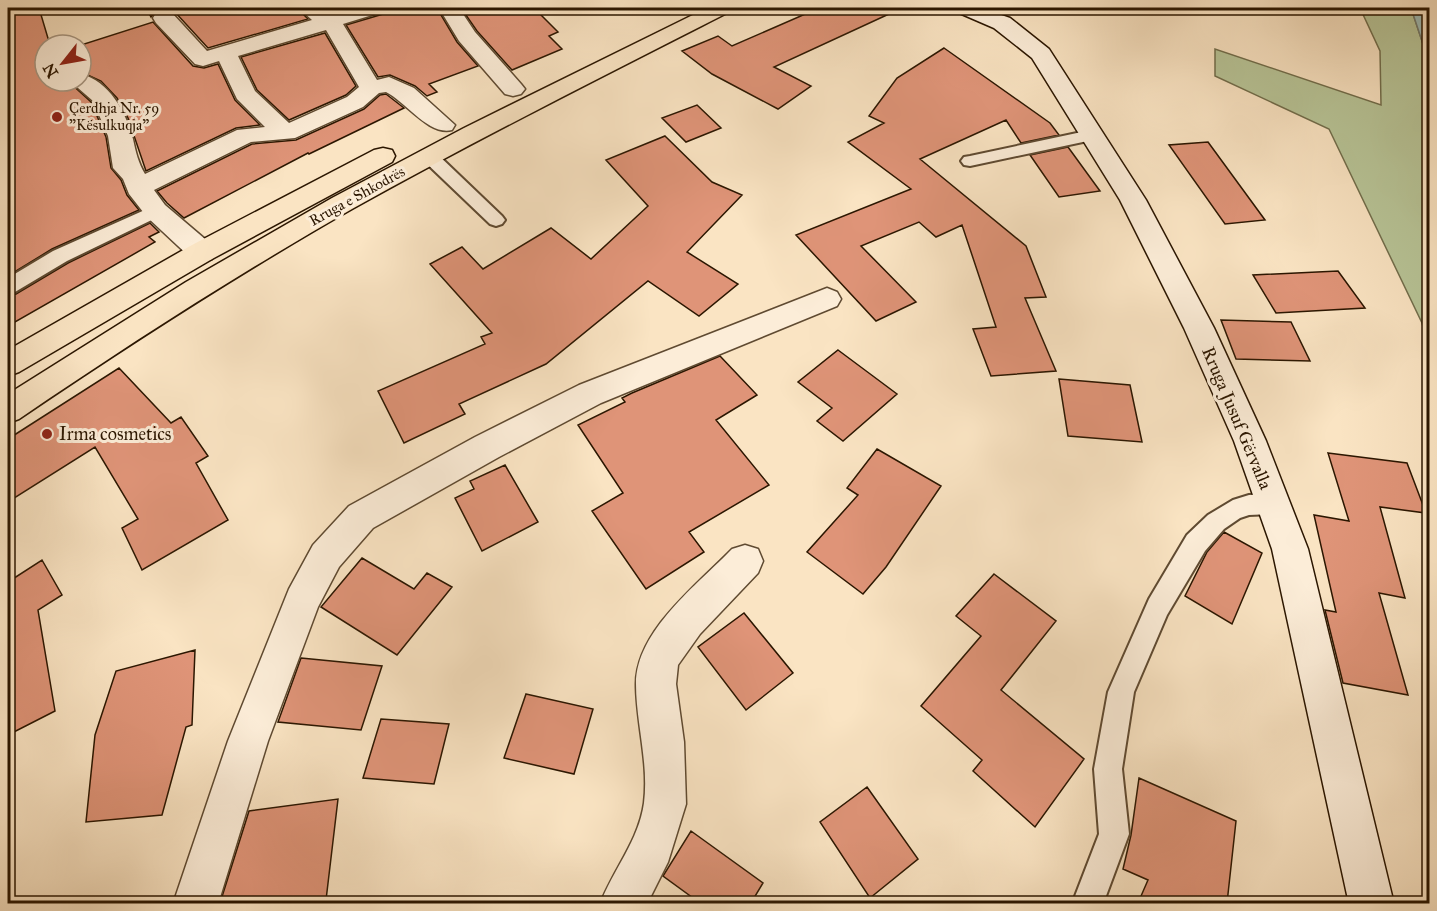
<svg xmlns="http://www.w3.org/2000/svg" width="1437" height="911" viewBox="0 0 1437 911" font-family="'IM FELL Great Primer',serif">
<rect width="100%" height="100%" fill="#fae4c3"/>
<filter id="stains"><feTurbulence type="fractalNoise" baseFrequency=".00333" numOctaves="4"/><feColorMatrix values="0 0 0 0 .2 0 0 0 0 .09 0 0 0 0 .02 0 0 0 .5 -.17"/></filter>
<radialGradient id="worn" r=".72"><stop offset=".6" stop-color="#630" stop-opacity="0"/><stop offset="1" stop-color="#630" stop-opacity=".3"/></radialGradient>
<path fill="#b8c598" stroke="#726e4c" stroke-width="1.5" d="M1360,8H1411L1428,59L1429,73V349L1422,323L1329,129L1215,76V49L1381,105L1380,51Z"/>
<path fill="#9fbeb9" stroke="#717b6f" stroke-width="1.5" d="M1411,8H1429V73L1428,59Z"/>
<path fill="#df9478" stroke="#2b1600" stroke-width="1.5" d="M8,8H39L50,45H45V81H68L91,102L106,137L111,168L121,180L127,195L139,210L52,249L8,276Z
M146,8H302L300,11L308,19L208,48L174,11H156L151,17Z
M388,8H437L457,42L478,66L429,84L437,92L427,96L415,86L390,75L378,77L346,25L383,14Z
M461,8H534L558,32L549,36L562,49L512,70L477,31Z
M819,8H902L774,67L811,86L778,109L712,74L682,51L718,36L732,46Z
M153,22L193,66L204,68L218,64L235,100L260,125L236,128L146,171L128,118L117,98L101,81L81,72V45Z
M325,33L356,86L346,95L289,120L257,90L241,57Z
M944,48L1050,123L1059,135L1021,143L1006,120L920,159L1026,246L1046,297L1025,298L1056,371L991,376L973,329L996,327L962,225L936,237L919,222L861,246L916,302L876,321L796,235L911,189L848,142L884,123L869,116L897,78Z
M386,94L404,108L309,154L308,153L184,218L167,203L157,191L252,144L296,140L364,109L380,95Z
M697,105L721,128L686,142L662,118Z
M665,136L712,182L742,195L687,252L738,284L699,316L648,281L546,364L459,404L465,414L404,443L378,391L485,344L481,337L492,333L430,264L462,247L483,269L551,228L591,259L648,206L606,160Z
M1208,142L1265,220L1225,224L1169,145Z
M1068,147L1100,191L1059,197L1030,155Z
M150,223L159,232L149,237L155,242L8,326V296L16,294L68,263Z
M1338,271L1365,308L1276,313L1253,275Z
M1221,320L1291,322L1310,361L1236,359Z
M838,350L897,394L843,441L817,421L832,408L798,382Z
M720,356L757,395L716,420L769,485L689,532L704,552L646,589L592,511L623,493L578,425L625,402L622,398L632,393Z
M119,368L171,423L181,417L208,456L196,463L228,520L142,570L122,528L138,519L95,447L8,502V439Z
M1059,379L1130,385L1142,442L1068,436Z
M877,449L941,486L886,567L863,594L807,552L858,495L847,488Z
M1328,453L1407,463L1426,513L1380,507L1405,598L1379,593L1408,695L1343,683L1325,610L1336,612L1314,515L1349,521Z
M505,465L538,522L482,551L455,498L474,489L470,481Z
M1224,532L1262,553L1232,624L1185,596L1207,552Z
M362,558L414,589L427,573L452,587L397,655L321,607Z
M42,560L62,595L38,610L55,711L8,735V582Z
M994,574L1056,621L1001,690L1084,759L1035,827L973,771L982,760L921,706L981,636L956,616Z
M744,613L793,673L746,710L698,647Z
M195,650L192,725L186,727L162,815L86,822L95,735L116,671Z
M301,658L382,666L361,730L278,722Z
M526,694L593,709L574,774L504,758Z
M381,719L449,724L434,784L363,778Z
M1139,778L1236,821L1227,903H1138L1148,880L1123,869L1131,835Z
M867,787L918,859L870,898L820,822Z
M338,799L326,900L302,903H220L249,811Z
M691,831L763,883L751,903H700L663,876Z"/>
<g fill="none" stroke-linecap="round" stroke-linejoin="round">
<defs>
<path id="lane" d="M1091,130L1097,131L1099,135L1097,139L970,166L964,165L961,161L964,157L970,156Z
M429,151L435,152L502,216L505,220L502,224L496,226L490,224L423,160L420,156L423,152Z
M156,205L162,207L165,211L162,215L67,261L15,292L8,294V278L53,251Z
M1274,494L1282,497L1286,504L1282,511L1274,514L1249,515L1240,518L1224,529L1205,551L1167,615L1134,692L1122,769L1129,834L1103,904H1072L1099,834L1094,769L1108,692L1149,599L1187,535L1208,515L1233,500L1249,495Z"/>
<path id="street" d="M305,8H322L331,14L354,8H385L382,12L343,24L377,80L389,77L414,88L455,125L452,130C429,136 406,102 386,92L379,93L363,107L295,138L251,142L154,190L165,205L212,245L216,252L212,259L202,262L192,259L147,217L129,194L123,179L113,168L108,136L93,101L70,81H81V74C109,81 126,112 133,139C136,153 138,162 145,174L237,130L265,127L237,99L219,61L203,66L195,64L156,23L153,18L156,13L164,12L172,13L207,51L312,20L302,11ZM326,30L359,87L347,97L289,123L255,91L238,56Z
M439,8H459L475,32L521,84L525,89L521,94L513,96L505,94L459,41Z
M827,288L837,292L841,299L837,306L601,403L499,457L373,528L339,567L318,607L268,741L218,904H173L228,741L289,589L313,545L349,506L475,437L579,385Z
M745,545L758,549L763,561L758,573L700,634L678,665L676,684L684,742L686,804L668,862L647,904H600C613,870 639,840 644,803C649,763 636,723 636,684C636,631 698,584 732,549Z"/>
<path id="secondary" d="M954,8H981L1010,18L1049,49L1146,200L1214,328L1266,441L1308,549L1394,904H1349L1272,549L1234,441L1184,328L1120,200L1032,58L994,28L957,12Z"/>
<path id="primary" d="M707,8H732L729,12C603,76 476,140 352,209C238,274 128,345 19,419L8,423V394L186,282L332,198L464,128Z
M383,148L392,150L395,156L392,162L212,259L19,372L8,376V350L192,245L374,150Z"/>
</defs>
<use href="#lane" stroke="#5f4a31" stroke-width="4"/>
<use href="#street" stroke="#5f4a31" stroke-width="3"/>
<use href="#secondary" stroke="#2b1600" stroke-width="3"/>
<use href="#primary" stroke="#2b1600" stroke-width="3"/>
<use href="#lane" fill="#fcedd8" fill-rule="evenodd"/>
<use href="#street" fill="#fcedd8" fill-rule="evenodd"/>
<use href="#secondary" fill="#fcedd8" fill-rule="evenodd"/>
<use href="#primary" fill="#fae4c3" fill-rule="evenodd"/>
</g>
<g fill="#8f2418" stroke="#fcedd8" stroke-width="2">
<circle cx="57" cy="117" r="6"/>
<circle cx="47" cy="434" r="6"/>
</g>
<g text-anchor="middle" dominant-baseline="central" stroke-width="6" stroke-linejoin="round" paint-order="stroke">
<g font-size="15" fill="#2b1600" stroke="#fcedd8" text-anchor="start">
<text x="69" y="108">Çerdhja Nr. 59<tspan x="69" dy="17">"Kësulkuqja"</tspan></text>
</g>
<g font-size="15" fill="#2b1600" stroke="#fcedd8">
<text transform="translate(357 196) rotate(-29)">Rruga e Shkodrës</text>
</g>
<g font-size="18" fill="#2b1600" stroke="#fcedd8">
<text transform="translate(1237 418) rotate(67)">Rruga Jusuf Gërvalla</text>
</g>
<g font-size="18" fill="#2b1600" stroke="#fcedd8" text-anchor="start">
<text x="59" y="434">Irma cosmetics</text>
</g>
</g>
<rect width="1437" height="911" fill="none" stroke="#fae4c3" stroke-width="30"/>
<rect x="9" y="9" width="1419" height="893" fill="none" stroke="#2b1600" stroke-width="3"/>
<rect x="15" y="15" width="1407" height="881" fill="none" stroke="#2b1600" stroke-width="1.5"/>
<g transform="translate(63 63) rotate(239)"><circle r="28" fill="#fcedd8" stroke="#a89782" stroke-width="1.5"/>
<path d="M0-4.5L10 22L0 15L-10 22Z" fill="#8f2418"/>
<text y="-9" font-size="16" font-weight="bold" text-anchor="middle" fill="#2b1600">N</text>
</g>
<rect width="100%" height="100%" filter="url(#stains)"/>
<rect width="100%" height="100%" fill="url(#worn)"/>
</svg>
